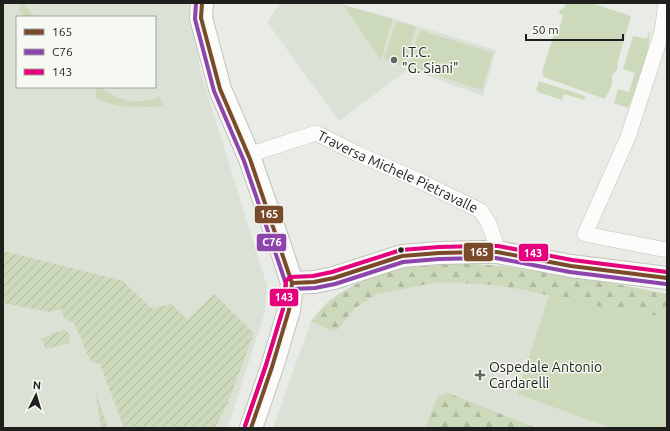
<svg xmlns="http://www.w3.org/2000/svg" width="670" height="431" viewBox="0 0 670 431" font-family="Ubuntu,sans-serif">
<defs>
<pattern id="forest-firs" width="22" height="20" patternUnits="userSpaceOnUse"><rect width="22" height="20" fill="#ccd9ba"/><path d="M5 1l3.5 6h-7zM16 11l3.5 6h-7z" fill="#afba9f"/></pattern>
<pattern id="garden-furrows" width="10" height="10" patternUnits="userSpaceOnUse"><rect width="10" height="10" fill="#ccd9ba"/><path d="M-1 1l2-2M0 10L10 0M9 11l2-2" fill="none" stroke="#afba9f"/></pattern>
</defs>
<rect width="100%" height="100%" fill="#e9ebe6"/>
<path fill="#dce1d6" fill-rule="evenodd" d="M3,3H190L200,70L267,286L265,312L228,426L229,428H3ZM17,17H155V87H17Z
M281,3H340V4L392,18L496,50L483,96L409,69L339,121L267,22Z
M501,266L667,294V428H273L311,321L324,306L347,289Z"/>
<path fill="#ccd9ba" d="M20,3H23L35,17H26L19,10Z
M566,3H592L631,16L618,61L617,69L612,76V85L605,99L544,77L542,72L554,34L558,35L563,15L559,13L560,10L564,8Z
M343,5L393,19L381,60Z
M396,21L416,27L404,66L384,59Z
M420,30L493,53L482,90L408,66Z
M649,32H650C649,58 638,83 628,108L614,103L618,89L629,92L635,73L623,69L633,36L647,39Z
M539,81L585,96L584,100L564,94L562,100L541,93L536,90Z
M94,87C102,87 104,90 111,94C126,103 145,103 160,97L163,106C139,108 119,109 96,98V89Z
M549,295L591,305L667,317V428H612L517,394Z"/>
<path fill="url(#forest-firs)" d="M449,262L501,266L585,278L667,294V317L591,305L520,289L494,285L439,282L377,294L355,308L338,329L333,331L311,321C315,317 319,311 323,307C353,277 409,264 449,262Z
M448,393L536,428H425L438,396Z"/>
<path fill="url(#garden-furrows)" d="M3,251L123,281L151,308L172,304L187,320L214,294L254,333L228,403L215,428H124L100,364L91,362L74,323L64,318L61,309L50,312L3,303Z
M65,330L70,334L69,343L46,349L41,339L51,335V334Z
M96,393L108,428H101Z"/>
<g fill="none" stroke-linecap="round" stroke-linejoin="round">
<defs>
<g id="street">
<path d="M666,3L662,32L628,137L585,234L667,250"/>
<path id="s1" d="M248,155L316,133L358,154L420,181L481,211L489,224L499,253"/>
</g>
<path id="secondary" d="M202,3L201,18L220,89L250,159L283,255L292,283L289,310L272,367L251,428
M292,283L314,282L334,278L402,256L439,253L481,252H497L571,266L667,278"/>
</defs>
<use href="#street" stroke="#c0c2be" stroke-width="16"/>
<use href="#secondary" stroke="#c0c2be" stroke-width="24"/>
<use href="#street" stroke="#fcfcfb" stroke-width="15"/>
<use href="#secondary" stroke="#fcfcfb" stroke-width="22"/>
<defs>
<path id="bus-1" d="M202,3L201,18L220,89L250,159L292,283L289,310L272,367L251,428
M292,283L314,282L334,278L402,256L439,253L481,252H497L571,266L667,278"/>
<path id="bus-2" d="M196,3L195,19L214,91L244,161L286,284L283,309L266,365L245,426
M292,289L315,288L335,284L403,262L439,259L481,258H496L570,272L666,284"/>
<path id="bus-3" d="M245,426L266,365L283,309L286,281L290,277L313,276L332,272L401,250L439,247L481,246H498L572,260L667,272"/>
</defs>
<use href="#bus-1" stroke="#f6f9f2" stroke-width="7"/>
<use href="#bus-2" stroke="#f6f9f2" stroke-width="7"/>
<use href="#bus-3" stroke="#f6f9f2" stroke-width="7"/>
<use href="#bus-1" stroke="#7a4b2a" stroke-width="4"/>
<use href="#bus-2" stroke="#8e44ad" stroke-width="4"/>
<use href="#bus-3" stroke="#e5007d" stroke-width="4"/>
</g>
<g fill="#666763" stroke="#f6f9f2" stroke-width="1.5">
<circle cx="394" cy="60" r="4"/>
<path d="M478 369h4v4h4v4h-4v4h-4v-4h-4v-4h4z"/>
</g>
<circle fill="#1f201d" stroke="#f6f9f2" stroke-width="1.5" cx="401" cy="250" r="3.5"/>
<g text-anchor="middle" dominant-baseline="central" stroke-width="3" stroke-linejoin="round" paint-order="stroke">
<g font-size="14" fill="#1f201d" stroke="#f6f9f2" text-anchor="start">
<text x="402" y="52">I.T.C.<tspan x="402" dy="16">"G. Siani"</tspan></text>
<text x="489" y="367">Ospedale Antonio<tspan x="489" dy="16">Cardarelli</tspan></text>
</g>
<g font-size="14" fill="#1f201d" stroke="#f6f9f2">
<text stroke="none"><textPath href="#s1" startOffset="162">Traversa Michele Pietravalle</textPath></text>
</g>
</g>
<g stroke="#f6f9f2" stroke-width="1.5">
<rect x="254" y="205" width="30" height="19" rx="4" fill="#7a4b2a"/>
<rect x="256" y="233" width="31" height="19" rx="4" fill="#8e44ad"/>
<rect x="463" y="242" width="31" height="20" rx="4" fill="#7a4b2a"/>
<rect x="518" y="243" width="31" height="19" rx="4" fill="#e5007d"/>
<rect x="269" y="288" width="30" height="19" rx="4" fill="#e5007d"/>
</g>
<g font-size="11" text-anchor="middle" font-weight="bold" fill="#fff">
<text x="269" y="218">165</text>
<text x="272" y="246">C76</text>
<text x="479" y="256">165</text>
<text x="533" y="257">143</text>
<text x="284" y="301">143</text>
</g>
<rect width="670" height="431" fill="none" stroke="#1f201d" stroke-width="8"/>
<rect x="16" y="16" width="140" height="72" fill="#f6f9f2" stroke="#a0a29d"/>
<rect x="24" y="29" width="20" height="6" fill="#7a4b2a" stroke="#a0a29d"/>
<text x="52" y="36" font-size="12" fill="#1f201d">165</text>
<rect x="24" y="49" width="20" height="6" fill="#8e44ad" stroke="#a0a29d"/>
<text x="52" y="56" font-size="12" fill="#1f201d">C76</text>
<rect x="24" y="69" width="20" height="6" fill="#e5007d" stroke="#a0a29d"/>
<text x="52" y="76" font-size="12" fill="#1f201d">143</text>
<g transform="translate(36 395) rotate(5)" stroke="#f6f9f2" stroke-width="3" paint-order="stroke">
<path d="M0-3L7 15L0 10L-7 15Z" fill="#1f201d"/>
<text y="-6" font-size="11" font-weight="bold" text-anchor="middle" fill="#1f201d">N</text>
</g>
<path d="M526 34v6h97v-6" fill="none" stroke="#1f201d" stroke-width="2"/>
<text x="532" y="34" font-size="12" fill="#1f201d" stroke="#f6f9f2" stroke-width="3" paint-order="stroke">50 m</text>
</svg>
